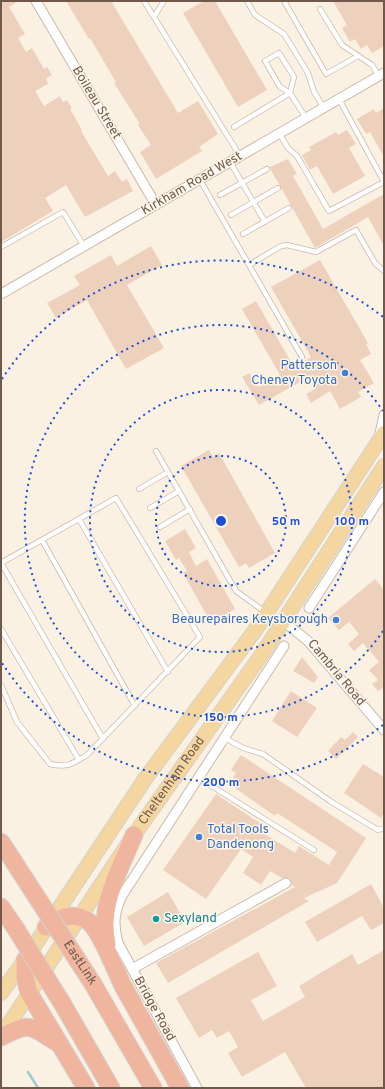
<svg xmlns="http://www.w3.org/2000/svg" width="385" height="1089" viewBox="0 0 385 1089" font-family="Overpass,sans-serif">
<rect width="100%" height="100%" fill="#faf1e3"/>
<g fill="none" stroke-linecap="round" stroke-linejoin="round">
<path stroke="#a1cad2" stroke-width="2.5" d="M28,1072L38,1088"/>
</g>
<path fill="#edd1bd" d="M1,1H18L9,7L25,34L18,38L26,52L32,48L44,69L47,67L52,75L46,79L48,84L35,91L44,106L60,96L63,102L67,100L72,108L70,109L82,130L81,131L108,176L115,171L122,182L127,179L133,191L85,217L66,185L45,198L53,211L1,242Z
M66,1H111L178,113L198,101L218,134L199,147L202,151L156,179L140,152L151,145L138,125L140,124L114,83L116,82L90,38L89,39Z
M204,1H215L267,90L238,107L183,13Z
M333,1H384V46L372,53L367,45L361,49L355,39L350,42L342,28L347,25Z
M384,108V157L370,132L366,134L357,119L374,109L376,113Z
M347,130L356,144L349,148L365,176L333,194L317,166L310,170L302,155L311,150L309,147L336,132L338,135Z
M288,159L297,174L293,176L323,229L384,194V246L368,217L315,248L271,170L270,167Z
M151,246L162,265L127,285L164,348L126,369L87,300L56,318L47,303L80,285L74,276L111,255L117,266Z
M320,260L368,343L366,344L371,354L360,360L374,383L358,392L361,397L340,409L330,391L311,403L306,394L315,389L309,377L259,405L242,377L249,373L258,387L280,375L242,309L256,301L294,367L311,357L271,287Z
M209,450L213,457L219,453L275,553L249,568L246,563L239,567L181,466Z
M185,529L196,548L189,552L196,566L207,559L235,609L211,623L183,573L187,571L179,558L176,560L165,541Z
M375,579L384,590V687L378,691L372,684L378,680L369,670L379,662L363,643L354,651L348,644L359,634L349,622L339,630L328,618Z
M302,657L318,677L314,683L293,671Z
M291,691L317,708L297,737L272,721Z
M353,732L358,737L336,759L328,751L341,737L345,740Z
M241,755L366,838L337,883L304,898L309,901L168,983L156,963L295,887L292,885L289,878H282L270,871L261,885L243,873L253,857L241,849L206,899L163,870L216,794L266,827L263,833L295,853L299,846L329,865L337,852L277,813L275,816L229,784L236,773L231,770Z
M363,764L384,777V813L381,818L344,793Z
M371,884L384,908V923L371,930L362,916L317,942L305,922Z
M168,892L185,922L144,946L127,917Z
M384,950V1088H306L285,1052L242,1077L228,1053L238,1047L229,1031L217,1038L212,1030L199,1038L176,998L258,952L277,986L251,1000L263,1021L305,997L299,986L352,954L358,965Z"/>
<g fill="none" stroke-linecap="round" stroke-linejoin="round">
<defs>
<path id="service" d="M144,1L240,156
M247,1L255,15L284,34L308,73L314,92L324,108
M284,1L326,74L358,56
M320,9L342,45L372,65L379,76
M154,17L164,1
M234,127L290,93L280,87L265,61L279,53L294,77L290,93L306,118
M279,133L288,148L297,156L329,211L384,182L339,99
M230,162L265,222
M200,180L302,357
M220,195L267,169
M231,215L278,188
M243,234L289,208
M1,247L63,212L84,246
M249,265L281,246L287,245L316,252L356,230L375,263L384,271
M156,451L236,591L265,612
M139,489L168,472
M150,508L179,491
M79,519L168,672
M160,527L190,509
M42,540L135,706
M1,629L79,760
M1,685L17,722L50,764C68,768 72,764 87,755L200,637L116,498L1,563L103,739
M225,738L243,748L263,754L330,801L378,830L384,828
M199,778L314,850"/>
<path id="minor" d="M36,1L156,205
M1,294L384,73
M379,438L384,415
M309,608L384,492
M283,621L308,641L384,730
M132,969L286,883
M197,1088L118,943C113,925 114,911 123,894L284,646"/>
<g id="primary">
<path d="M1,993L25,960L145,779L256,629L384,433"/>
<path id="s1" d="M1,1036L134,835L262,654L384,466"/>
</g>
<path id="motorway" d="M1,842L36,896
M1,907L16,929
M46,927C57,917 75,912 88,921C100,929 116,972 123,986C142,1020 161,1054 180,1088
M107,944C98,906 120,869 134,835
M25,960V977L29,993L86,1088
M93,984L153,1088
M62,1003L111,1088
M1,1037C32,1021 29,1026 58,1043"/>
</defs>
<use href="#service" stroke="#cab9ab" stroke-width="6"/>
<use href="#minor" stroke="#cab9ab" stroke-width="11"/>
<use href="#primary" stroke="#d7d1cd" stroke-width="16"/>
<use href="#motorway" stroke="#d7d1cd" stroke-width="19"/>
<use href="#service" stroke="#fff" stroke-width="4.5"/>
<use href="#minor" stroke="#fff" stroke-width="9"/>
<use href="#primary" stroke="#f4d6a0" stroke-width="14"/>
<use href="#motorway" stroke="#efb59f" stroke-width="17"/>
<defs>
<g id="motorway-bridge">
<path id="s2" d="M36,896L93,984"/>
<path d="M16,929L62,1003"/>
</g>
</defs>
<use href="#motorway-bridge" stroke="#d7d1cd" stroke-width="19" stroke-linecap="butt"/>
<use href="#motorway-bridge" stroke="#efb59f" stroke-width="17"/>
</g>
<g fill="none" stroke="#1d4ed8" stroke-width="2" stroke-dasharray="2 4">
<circle cx="221" cy="521" r="65"/>
<circle cx="221" cy="521" r="131"/>
<path d="M383 631A196 196 0 1 1 383 411"/>
<path d="M383 725A261 261 0 0 1 2 663M2 379A261 261 0 0 1 383 317"/>
</g>
<g fill="#3f7fe0" stroke="#fdf6e9" stroke-width="1.5">
<circle cx="345" cy="373" r="4"/>
<circle cx="336" cy="620" r="4"/>
<circle cx="199" cy="837" r="4"/>
</g>
<circle fill="#0f9aa8" stroke="#fdf6e9" stroke-width="1.5" cx="156" cy="919" r="4"/>
<g text-anchor="middle" dominant-baseline="central" stroke-width="3" stroke-linejoin="round" paint-order="stroke">
<g font-size="13" fill="#70594b" stroke="#fdf6e9">
<text transform="translate(96 103) rotate(59)">Boileau Street</text>
<text transform="translate(192 184) rotate(-30)">Kirkham Road West</text>
<text transform="translate(336 673) rotate(50)">Cambria Road</text>
<text stroke="none"><textPath href="#s1" startOffset="307">Cheltenham Road</textPath></text>
<text stroke="none"><textPath href="#s2" startOffset="80">EastLink</textPath></text>
<text transform="translate(154 1009) rotate(61)">Bridge Road</text>
</g>
<g font-size="13" fill="#366cbe" stroke="#fdf6e9" text-anchor="end">
<text x="337" y="366">Patterson<tspan x="337" dy="15">Cheney Toyota</tspan></text>
<text x="328" y="620">Beaurepaires Keysborough</text>
<text x="207" y="830" text-anchor="start">Total Tools<tspan x="207" dy="15">Dandenong</tspan></text>
</g>
<g font-size="13" fill="#0d838f" stroke="#fdf6e9" text-anchor="start">
<text x="164" y="919">Sexyland</text>
</g>
</g>
<circle cx="221" cy="521" r="6" fill="#1d4ed8" stroke="#fdf6e9" stroke-width="2"/>
<g font-size="12" text-anchor="middle" font-weight="bold" fill="#1d4ed8" stroke="#fdf6e9" stroke-width="3" stroke-linejoin="round" paint-order="stroke">
<text x="286" y="525">50 m</text>
<text x="352" y="525">100 m</text>
<text x="221" y="721">150 m</text>
<text x="221" y="786">200 m</text>
</g>
<rect width="385" height="1089" fill="none" stroke="#70594b" stroke-width="4"/>
</svg>
